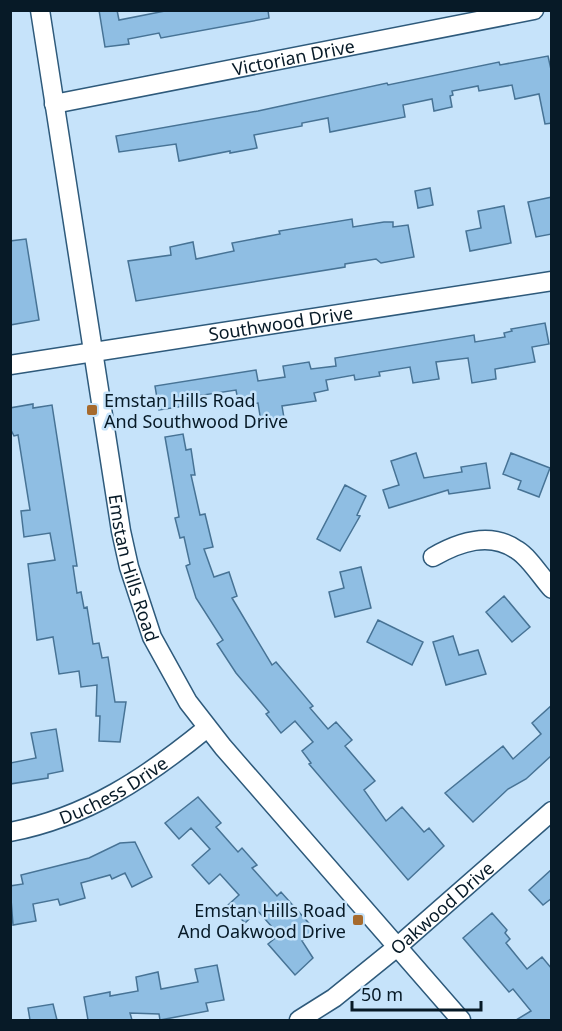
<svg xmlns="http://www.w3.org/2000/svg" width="562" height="1031" viewBox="0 0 562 1031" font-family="'Noto Sans',sans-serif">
<rect width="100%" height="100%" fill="#c6e3fa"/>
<path fill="#8fbee3" stroke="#477395" stroke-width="1.5" d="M99,10H117L119,20L170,10H268L269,18L161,38L159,33L128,39L129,44L105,47Z
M548,56L552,74V123L545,124L539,94L515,99L512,85L479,91L478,86L452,91L453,95L450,96L452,107L434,111L432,99L403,105L405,117L330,132L328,118L302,123V126L254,135L257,148L230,153V151L179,161L176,144L119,152L116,136L258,111L387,83L388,85L499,62L500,65Z
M430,188L433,205L418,208L415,191Z
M552,197V234L536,237L528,202Z
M504,206L511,243L470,251L466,231L481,228L478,211Z
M352,219L353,227L384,222H393V227L408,225L414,257L381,263L376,259L345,264V267L136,301L128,261L171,255L170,247L193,242L196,259L234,251L232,243L280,234L279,231Z
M26,239L39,320L10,325V241Z
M545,323L549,344L532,347L535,362L495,369L496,379L472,383L468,358L436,362L439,379L413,383L410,367L379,372L380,376L355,380L354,375L326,380L328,390L314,393L316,401L282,406L284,418L261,422L258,403L239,406L236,390L196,396L198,404L159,410L155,386L256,370L258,381L285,377L283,366L309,362L311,369L336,366L335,358L474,335L475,342L505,337L504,333L512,331L511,329Z
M33,404V408L52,405L77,566H73L77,593L81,592L84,608L87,607L93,644L99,643L102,658L108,657L115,702H126L120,742L99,741L100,716H96L97,685L81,687L79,671L59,674L53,637L37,640L28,564L55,560L50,533L24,537L21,511L30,510L18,435L14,436L10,428V408Z
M183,434L186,450L191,449L195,475H191L200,515L205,514L213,547L204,549L214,577L229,572L237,596L232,598L272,665L276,662L313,706L310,708L328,729L336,722L352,740L345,746L375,781L364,790L386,821L402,807L424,832L429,828L444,846L408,880L309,764L311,763L302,751L313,742L295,721L281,733L266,714L269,712L236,673L217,644L223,640L196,598L186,566L190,564L184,537L180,538L175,518L179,517L165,437Z
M416,453L424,478L462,472L461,467L486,463L490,488L449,494L448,490L389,508L383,490L399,485L391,461Z
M511,453L550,468L539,497L518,489L521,481L503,474Z
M345,485L366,496L357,515L360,516L340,551L317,539Z
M361,567L371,608L335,617L329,592L344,588L340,572Z
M504,596L530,627L512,642L486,612Z
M378,620L423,642L412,665L367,642Z
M453,636L459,655L478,650L486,674L446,685L433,642Z
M552,705V755L526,779L508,789L473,822L445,793L503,746L513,759L541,734L532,723Z
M56,729L63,771L48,774V778L10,784V763L36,758L31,733Z
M198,797L221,823L216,827L238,852L242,848L257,865L252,868L277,896L281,892L315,930L302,941L313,958L295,975L268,944L279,935L258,911L245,923L228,905L239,895L220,874L209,884L192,865L210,849L191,828L179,839L165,823Z
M135,842L152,877L132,887L125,873L112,879L110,875L81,883L85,898L60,905L58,899L33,904L36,921L13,925L10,886L23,884L21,875L89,858L120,843Z
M552,869V898L543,905L529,890Z
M492,913L507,930L505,933L510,939L506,943L527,969L542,957L552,969V1020H516L531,1011L513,989L509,992L463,938Z
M217,965L224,1000L206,1003L208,1011L160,1020L159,1014L130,1013L132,1020H88L84,997L110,992V996L138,991L136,977L158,972L161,989L198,982L195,969Z
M53,1004L57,1020H30L28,1008Z"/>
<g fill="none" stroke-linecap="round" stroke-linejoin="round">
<defs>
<g id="street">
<path id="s1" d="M40,10L121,531L129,567L152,637L188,702L223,747L461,1020"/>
<path id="s2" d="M54,104L534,10"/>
<path id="s3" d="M10,365L552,281"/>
<path d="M433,557C459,542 490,531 517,550C530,558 541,577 552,589"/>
<path id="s4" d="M10,832C88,817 147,777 207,728"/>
<path id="s5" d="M299,1020L334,998L397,947L552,811"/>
</g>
</defs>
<use href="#street" stroke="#2e5a7b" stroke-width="21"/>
<use href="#street" stroke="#fff" stroke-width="18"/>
</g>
<g fill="#a66a2d" stroke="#c6e3fa" stroke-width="2">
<rect x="86" y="404" width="12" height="12" rx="3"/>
<rect x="352" y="914" width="12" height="12" rx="3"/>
</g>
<g text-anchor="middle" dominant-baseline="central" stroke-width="5" stroke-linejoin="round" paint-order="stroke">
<g font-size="18" fill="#071a27" stroke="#c6e3fa">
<text stroke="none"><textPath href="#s2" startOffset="244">Victorian Drive</textPath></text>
<text stroke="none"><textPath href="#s3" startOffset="274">Southwood Drive</textPath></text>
<text stroke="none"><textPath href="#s1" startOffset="566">Emstan Hills Road</textPath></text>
<text stroke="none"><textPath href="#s4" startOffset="112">Duchess Drive</textPath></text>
<text stroke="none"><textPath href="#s5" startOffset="182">Oakwood Drive</textPath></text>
</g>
<g font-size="18" fill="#071a27" stroke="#c6e3fa" text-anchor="start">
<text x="104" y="400">Emstan Hills Road<tspan x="104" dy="21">And Southwood Drive</tspan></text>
<text x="346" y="910" text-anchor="end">Emstan Hills Road<tspan x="346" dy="21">And Oakwood Drive</tspan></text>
</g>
</g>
<rect width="562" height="1031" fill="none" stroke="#071a27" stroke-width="24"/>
<path d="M352 1001v9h129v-9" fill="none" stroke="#071a27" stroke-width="3"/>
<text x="361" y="1001" font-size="18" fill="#071a27" stroke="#c6e3fa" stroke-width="4.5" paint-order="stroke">50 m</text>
</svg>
